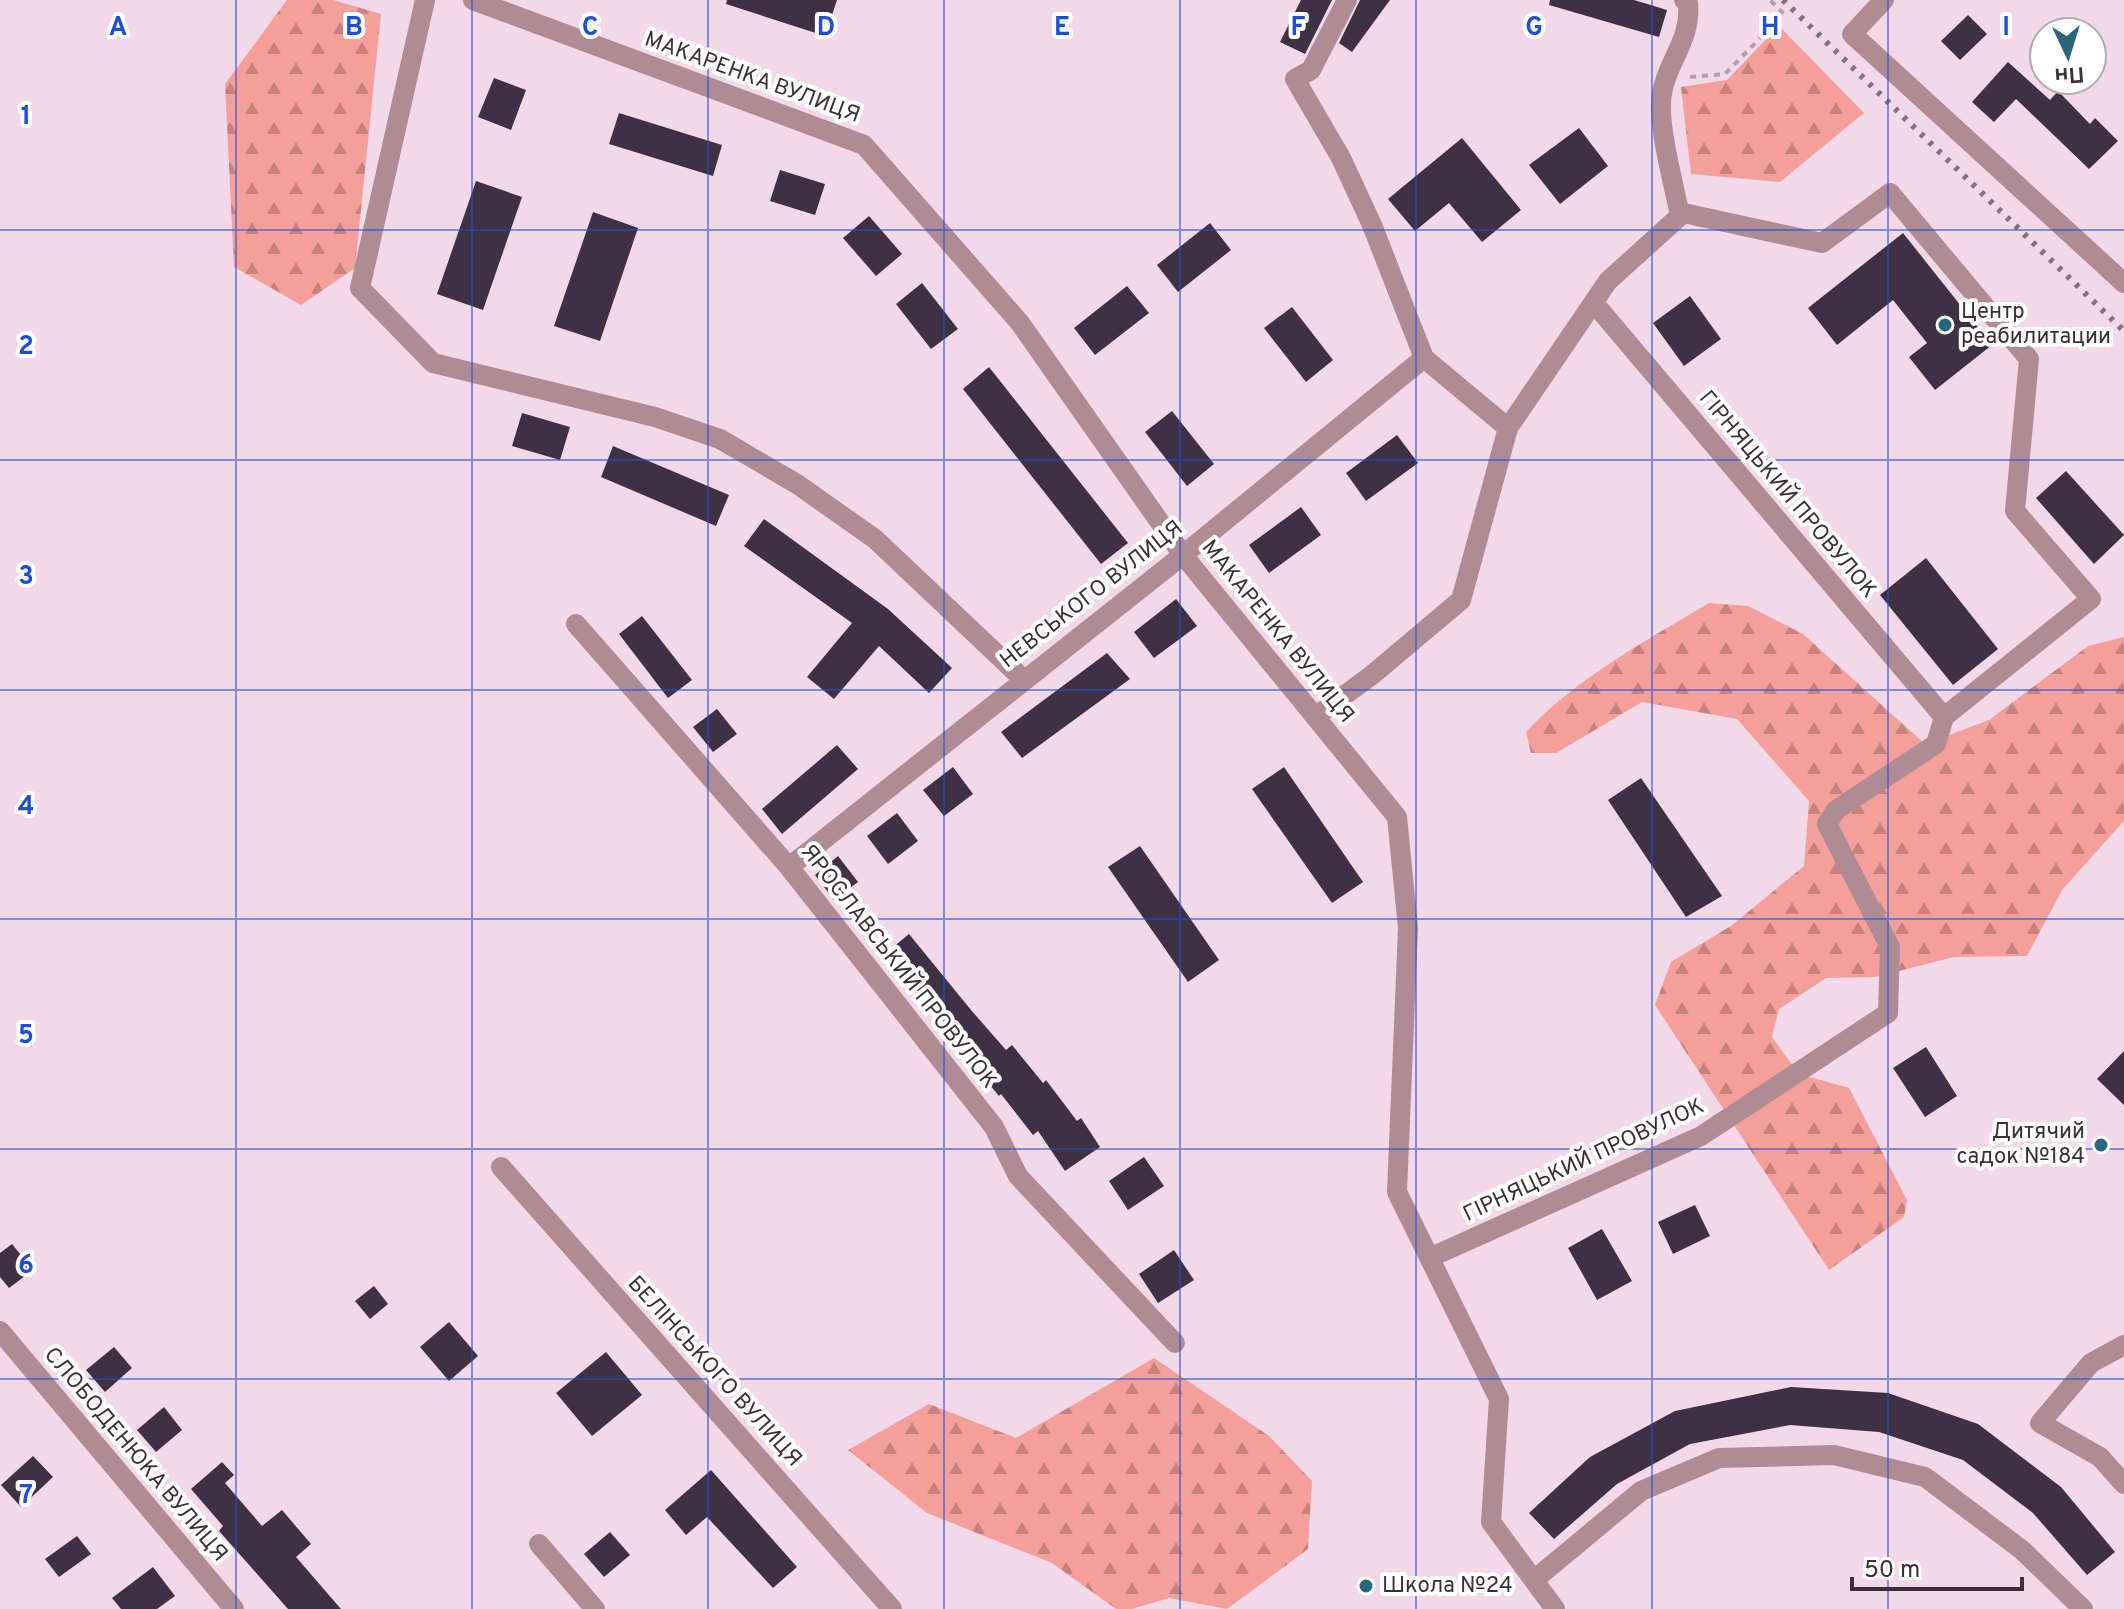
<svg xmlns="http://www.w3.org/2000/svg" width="2124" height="1609" viewBox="0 0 2124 1609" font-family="Overpass,sans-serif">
<defs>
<pattern id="forest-firs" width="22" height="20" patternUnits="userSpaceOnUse" patternTransform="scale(2)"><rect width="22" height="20" fill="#f49f9a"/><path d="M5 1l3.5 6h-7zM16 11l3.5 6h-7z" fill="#c7827e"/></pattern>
</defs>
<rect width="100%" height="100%" fill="#f3d8e9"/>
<path fill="url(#forest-firs)" d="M287,0H333L381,14L355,268L301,305L234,267L225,84Z
M1779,26L1864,113L1780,182L1691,174L1681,87L1727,80Z
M1709,603L1748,606L1803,634L1925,744L1989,720L2088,646L2124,637V821L2062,890L2027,956L1954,957L1875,977L1826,978L1779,1009L1772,1037L1799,1074L1849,1088L1907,1200L1904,1217L1829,1270L1655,1005L1671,962L1731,926L1804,866L1809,801L1737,719L1642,702L1556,753H1531L1526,732C1576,678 1646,641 1709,603Z
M1154,1358L1269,1436L1312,1481L1308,1549L1227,1609L1169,1598L1132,1609H1116L1052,1563L927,1513L848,1450L929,1404L1016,1438Z"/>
<path fill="#3f3144" d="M727,0H837L825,36L726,4Z
M1301,0H1332L1305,54L1280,42Z
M1360,0H1390L1352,52L1339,43Z
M1550,0H1634L1667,10L1659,37L1549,5Z
M1968,15L1987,34L1960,60L1941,41Z
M2008,62L2050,100L2058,91L2090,124L2095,118L2118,141L2089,169L2016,99L1994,122L1972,102Z
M494,78L526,90L511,130L478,117Z
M619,113L722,145L713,176L609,144Z
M1579,128L1608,166L1560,204L1529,165Z
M1462,138L1521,210L1482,242L1449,203L1415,231L1388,199Z
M780,170L825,184L815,215L770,201Z
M476,181L522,197L483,310L437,294Z
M593,212L638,228L600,341L554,326Z
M869,216L902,254L876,276L843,238Z
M1210,223L1231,250L1178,292L1157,265Z
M1903,233L1992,345L1935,390L1909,357L1927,343L1893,300L1837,345L1808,308Z
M922,283L958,329L931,349L896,304Z
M1127,286L1149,313L1095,355L1074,328Z
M1690,296L1721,339L1684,366L1653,323Z
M1292,307L1333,360L1306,382L1264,328Z
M989,367L1128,543L1101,564L963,389Z
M1172,411L1214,464L1187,486L1145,432Z
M522,413L570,427L560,460L512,446Z
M1397,435L1418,463L1366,501L1346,473Z
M613,446L729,495L716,526L601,477Z
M2066,471L2124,535L2094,564L2036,498Z
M1301,507L1321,535L1269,573L1249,545Z
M764,519L888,609L952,668L929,693L879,646L834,699L807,677L852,623L744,546Z
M1926,558L1998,649L1953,685L1880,595Z
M1176,599L1197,626L1154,658L1134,632Z
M642,616L692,680L668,698L619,634Z
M1107,653L1130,679L1022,758L1001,732Z
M717,709L737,734L713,752L693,727Z
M837,745L858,769L782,834L762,809Z
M953,767L973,794L944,816L923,790Z
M1284,767L1363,882L1332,903L1252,789Z
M1641,778L1722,896L1686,917L1608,800Z
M897,813L918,841L888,864L867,836Z
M1140,846L1219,960L1188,982L1108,867Z
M838,856L858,882L834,900L815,875Z
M909,934L971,1010L1006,1050L1012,1045L1043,1083L1046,1080L1077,1121L1081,1118L1100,1147L1065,1171L1038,1131L1033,1135L1001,1094L999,1096L979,1072L983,1069L886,953Z
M1926,1047L1957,1096L1925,1117L1893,1068Z
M2124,1051V1105L2097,1079Z
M1144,1157L1164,1186L1128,1210L1109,1181Z
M1695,1205L1710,1236L1673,1254L1658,1222Z
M1602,1229L1632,1281L1597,1300L1568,1248Z
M12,1244L33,1270L9,1288L0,1277V1253Z
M1174,1250L1194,1280L1158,1303L1139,1274Z
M374,1286L388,1304L370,1319L355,1301Z
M449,1322L478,1356L449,1381L420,1347Z
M114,1347L132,1368L105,1392L86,1370Z
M606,1352L642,1395L592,1436L556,1393Z
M1791,1387L1888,1393L1978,1424L2061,1487L2115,1552L2087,1575L2033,1513L1963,1460L1879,1432L1790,1425L1690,1444L1617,1484L1554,1539L1529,1513L1590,1457L1675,1411Z
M164,1407L182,1430L156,1452L137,1430Z
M33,1456L53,1477L21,1507L1,1485Z
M222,1462L234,1475L225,1483L262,1526L282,1510L311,1544L296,1557L341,1609H288L219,1531L223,1526L191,1489Z
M711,1470L797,1567L773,1588L707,1517L686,1535L665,1510Z
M610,1532L630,1555L604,1577L584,1554Z
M77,1536L91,1554L59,1577L45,1559Z
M153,1567L175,1596L157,1609H121L112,1598Z"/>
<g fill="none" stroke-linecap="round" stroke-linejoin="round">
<path stroke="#b49fad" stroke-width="4" stroke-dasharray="6 6" stroke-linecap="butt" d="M1690,77L1725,74L1784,14L1770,0"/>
<path stroke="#af8b94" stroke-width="20" d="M425,0L360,288L433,363L655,417L720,439L797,484L875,539L1023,679
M473,0L864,145L1020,323L1183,555L1397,817L1408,928L1397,1192L1499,1399L1491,1522L1555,1609
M1347,0L1311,70L1295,79L1341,158L1372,225L1424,358L1508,428
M1884,0L1852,34L2124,283
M1594,303L1944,717L2091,599L2015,511L2029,359L1890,193L1822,243L1679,212
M576,624L789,867L994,1127L1018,1176L1175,1343
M1315,717L1372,675L1461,600L1508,428L1608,281L1680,216C1674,185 1660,134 1661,105C1661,67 1692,43 1688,4L1684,0
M789,867L1183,555L1424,358
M501,1167L892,1609
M1429,1258L1701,1136L1888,1013L1890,947L1827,824L1836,810L1936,744L1944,717
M0,1331L234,1609
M2124,1345L2091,1363L2040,1423L2100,1457L2124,1484
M539,1544L595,1609
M1534,1580L1641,1491L1719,1458L1834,1455L1925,1477L2022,1550L2083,1609"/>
<path stroke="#83727d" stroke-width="6" stroke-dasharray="4 8" stroke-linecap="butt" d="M1783,0L2124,331"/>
</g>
<path fill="none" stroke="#1d4ed8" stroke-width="2" stroke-opacity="0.55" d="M236,0V1609M472,0V1609M708,0V1609M944,0V1609M1180,0V1609M1416,0V1609M1652,0V1609M1888,0V1609M0,230H2124M0,460H2124M0,690H2124M0,919H2124M0,1149H2124M0,1379H2124"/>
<g fill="#28667c" stroke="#fff" stroke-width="3">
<circle cx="1945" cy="325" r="8"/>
<circle cx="2101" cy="1145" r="8"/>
<circle cx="1366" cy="1586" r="8"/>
</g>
<g text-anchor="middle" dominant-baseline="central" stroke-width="8" stroke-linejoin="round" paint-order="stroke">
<g font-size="22" fill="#3a3037" stroke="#fff">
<text transform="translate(752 78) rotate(20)">МАКАРЕНКА ВУЛИЦЯ</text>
<text transform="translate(1787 495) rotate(50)">ГІРНЯЦЬКИЙ ПРОВУЛОК</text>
<text transform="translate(1092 595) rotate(-38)">НЕВСЬКОГО ВУЛИЦЯ</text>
<text transform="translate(1277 632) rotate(51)">МАКАРЕНКА ВУЛИЦЯ</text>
<text transform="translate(898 967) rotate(52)">ЯРОСЛАВСЬКИЙ ПРОВУЛОК</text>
<text transform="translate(1584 1161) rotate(-25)">ГІРНЯЦЬКИЙ ПРОВУЛОК</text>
<text transform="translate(714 1372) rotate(48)">БЕЛІНСЬКОГО ВУЛИЦЯ</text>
<text transform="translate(135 1455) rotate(50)">СЛОБОДЕНЮКА ВУЛИЦЯ</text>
</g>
<g font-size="22" fill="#3a3037" stroke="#fff" text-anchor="start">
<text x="1961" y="312">Центр<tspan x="1961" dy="25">реабилитации</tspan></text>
<text x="2085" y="1132" text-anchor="end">Дитячий<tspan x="2085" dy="25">садок №184</tspan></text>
<text x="1382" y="1586">Школа №24</text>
</g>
</g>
<g font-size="26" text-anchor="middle" font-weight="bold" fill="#1d4ed8" stroke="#fff" stroke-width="8" stroke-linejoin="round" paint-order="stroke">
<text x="118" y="35">A</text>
<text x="354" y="35">B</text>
<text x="590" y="35">C</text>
<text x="826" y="35">D</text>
<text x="1062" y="35">E</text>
<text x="1298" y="35">F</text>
<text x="1534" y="35">G</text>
<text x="1770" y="35">H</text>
<text x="2006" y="35">I</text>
<text x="26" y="124">1</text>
<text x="26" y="354">2</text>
<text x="26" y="584">3</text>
<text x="26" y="814">4</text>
<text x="26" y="1043">5</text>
<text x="26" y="1273">6</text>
<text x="26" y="1503">7</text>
</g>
<g transform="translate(2068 56) rotate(176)"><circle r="38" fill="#ffffff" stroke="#b0acaf" stroke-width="2"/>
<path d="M0-6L14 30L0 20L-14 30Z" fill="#28667c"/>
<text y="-12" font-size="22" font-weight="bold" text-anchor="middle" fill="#3a3037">Пн</text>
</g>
<path d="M1852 1577v12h170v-12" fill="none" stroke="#3a3037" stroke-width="4"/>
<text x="1864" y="1577" font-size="24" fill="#3a3037" stroke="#ffffff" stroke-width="6" paint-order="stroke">50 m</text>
</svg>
